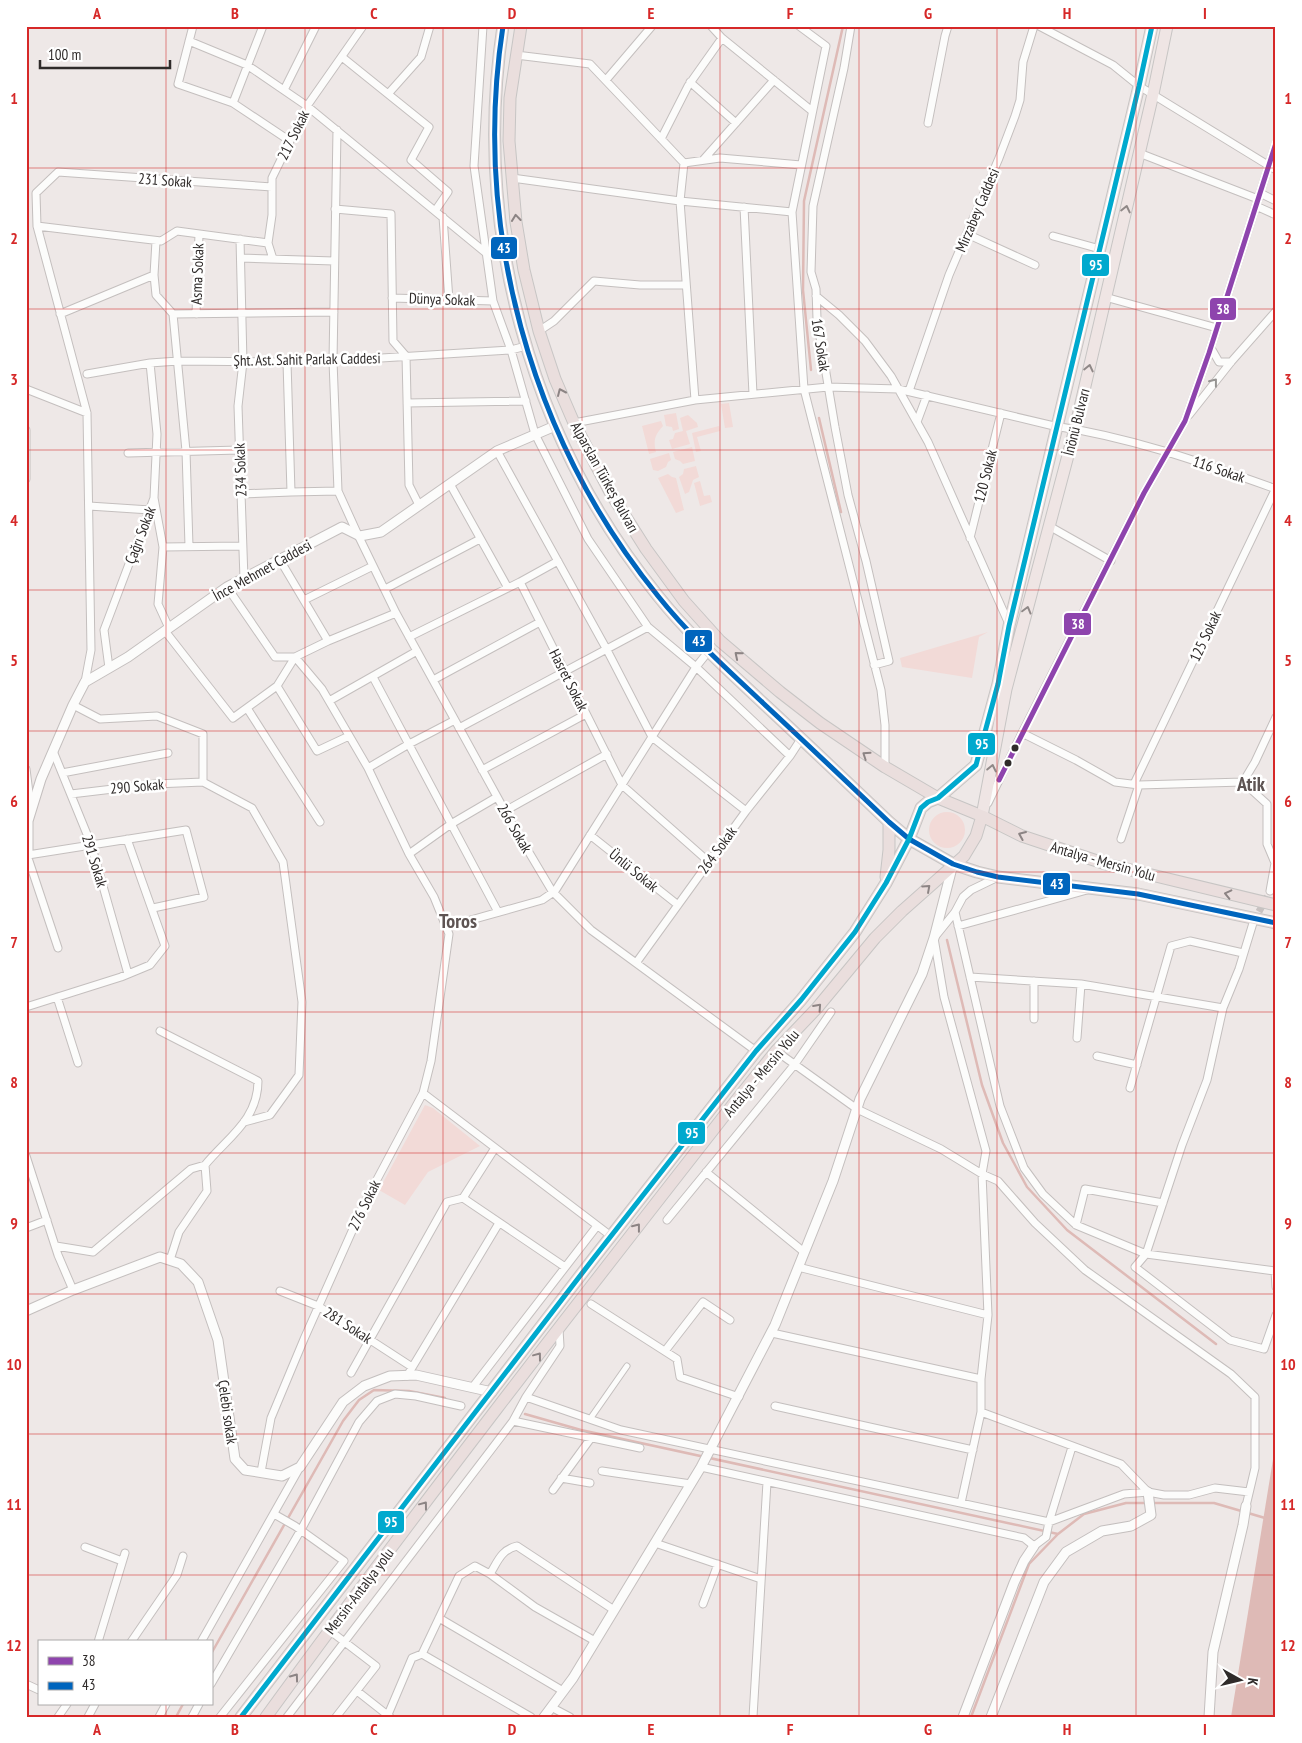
<svg xmlns="http://www.w3.org/2000/svg" width="1302" height="1743" viewBox="0 0 1302 1743" font-family="'PT Sans Narrow',sans-serif">
<rect width="100%" height="100%" fill="#eee8e7"/>
<path fill="#f2dad7" d="M729,403L733,427L725,428L721,404Z
M676,413L679,429L673,431L672,427L666,426L664,415Z
M688,415L697,423L698,427L686,431L690,444L672,449L669,440L673,439L675,433L683,431L680,418Z
M661,421L663,426C655,435 653,440 656,452L649,454L642,426Z
M719,426L720,431L697,437L701,451L696,452L692,433Z
M692,447L695,461L683,464L680,461L675,459L673,452Z
M669,453L671,460L668,462L666,467L658,471L653,470L650,459Z
M696,466L699,477L693,480L689,492L685,494L679,477L683,474L684,469Z
M668,474L672,477L676,478L684,510L676,513L658,478Z
M700,481L704,496L710,495L712,502L700,506L694,483Z
M988,632L979,637L972,678L902,667L900,658Z
M929 830a18 18 0 1 1 36 0a18 18 0 1 1-36 0Z
M425,1105L433,1108L480,1146L428,1172L405,1205L379,1190Z"/>
<path fill="#debab6" d="M1276,1441V1717H1231L1275,1447Z"/>
<g fill="none" stroke-linecap="round" stroke-linejoin="round">
<path stroke="#debab6" stroke-width="2.5" d="M811,370L803,290L804,201L843,26
M819,418L841,512
M947,940L982,1085L1003,1143L1027,1187L1067,1230L1216,1344
M525,1414L581,1430L1058,1534
M1153,1503H1214L1265,1518
M211,1654L343,1421L359,1400L374,1390L409,1391L445,1398
M176,1717L183,1704
M971,1717L1029,1564L1058,1534L1084,1514L1126,1503H1147"/>
<path stroke="#c8c2c1" stroke-width="7" stroke-dasharray="7 3.5" stroke-linecap="butt" d="M1254,921L1270,891"/>
<defs>
<path id="pedestrian" d="M590,1419L627,1366"/>
<path id="minor" d="M193,26L178,84L233,103L290,141
M483,26L474,166L493,301L511,350L535,434L588,539L648,627L696,667L790,756
M711,26L722,38
M799,26L826,46L792,212L804,389L881,690L885,725V767
M851,26L844,68L813,206L811,272L816,289L817,319L835,427L848,495L866,561L889,661L874,665
M1039,26L1113,65L1139,86L1276,170
M189,41L247,65L307,106L486,253
M516,55L590,64L684,163L680,201L695,400
M342,57L429,127L411,160L448,192L435,211
M606,80L652,26
M690,82L736,123
M284,90L316,26
M388,94L421,57L430,26
M233,103L263,26
M928,123L945,36L948,26
M337,130L333,361L338,491L358,535L396,613L511,822L552,891L591,930L756,1051
M661,139L688,86L722,38L812,111
M1139,153L1258,199
M703,160L774,80
M684,163L720,158L801,165
M512,178L680,201L792,212
M1260,193L1276,201
M1256,206L1276,215
M744,207L753,394
M335,209L391,214L393,341L406,356L409,485L419,505
M443,217L449,300
M37,226L161,241L177,231L268,243
M967,234L1035,265
M1053,236L1100,249
M240,239L243,362L238,406L244,579
M241,258L334,261
M273,259L268,243L272,215V178L307,106L363,26
M154,275L156,241
M816,296L839,315L865,341L891,376L928,442L1009,624
M1105,297L1217,328
M392,298L493,301
M60,314L154,275L156,295L173,314L186,451L189,546
M173,314L334,312
M196,314L199,234
M539,331L554,321L594,281L640,285H686
M1211,348L1219,362H1231
M287,362L291,492L338,491
M150,363L157,434L154,498
M87,374L150,363L178,361L287,362L333,361L511,350L526,346
M26,389L87,413
M909,391L949,275L999,158L1015,116L1020,100L1023,62L1034,26
M407,403L526,401
M1189,415L1231,362L1276,311
M917,422L927,395
M574,423L695,400L828,387L898,389L1054,426C1131,437 1203,463 1276,489
M26,430V479
M497,451L607,650L652,737L746,811
M128,453L239,450
M450,484L508,588
M240,494L291,492
M89,506L150,510
M1049,526L1111,561
M970,538L1001,413
M163,547L158,604L169,628
M280,560L328,641
M520,582L558,561
M227,587L275,657H295L322,689L368,768L409,854L434,897L449,934L431,1061L423,1093L365,1202L304,1339L271,1418L261,1472
M385,589L480,539
M304,600L373,566
M165,631L233,718L277,686L295,657L328,641L396,613
M409,637L520,582L622,785L709,862
M109,668L104,630L154,498L163,547L242,546
M373,677L498,912
M433,680L540,622
M85,682L91,650L87,413L37,226L36,193L58,172L272,187
M277,686L317,751L349,736
M329,701L417,651
M73,705L100,719L157,716L203,734V782
M247,708L320,822
M459,728L648,627
M1022,733L1076,760L1115,782L1139,785L1243,782L1255,762L1276,717
M53,751L91,844L128,974
M368,768L409,744L455,720
M26,769L29,793L33,805
M482,770L586,714
M62,773L168,753
M1243,782L1267,804V844L1275,863L1270,891
M1134,784L1276,488
M71,794L155,784L203,782L252,808L283,862L302,1002L299,1075L270,1115L244,1122
M988,803L1022,733L1144,493L1185,421L1209,353L1276,143
M505,811L607,754
M590,835L678,905
M1121,839L1139,785
M26,852L58,948
M409,854L451,824L497,797
M28,855L186,830L204,897L153,908
M955,912L1000,1106L1024,1168L1043,1194L1076,1225L1146,1254L1275,1271L1276,1287
M1253,923L1239,969L1223,1008L1207,1080L1182,1145L1146,1254L1135,1267L1230,1340L1264,1349L1276,1315
M958,926L1087,890
M446,927L542,900L555,891L696,667L708,652
M636,963L746,811L790,756L801,739
M970,977L1081,984L1223,1008
M1034,981V1019
M57,997L78,1063
M26,1007L121,977L150,965L165,946L127,839
M160,1031L258,1081C258,1120 227,1138 205,1165
M1077,1038L1081,984
M776,1051L857,1109L941,1149L982,1174L998,1181L1035,1223L1085,1270L1231,1374L1255,1397V1468L1246,1506
M1097,1056L1137,1065
M1130,1088L1171,946L1190,941L1243,953
M423,1093L611,1236
M26,1156L58,1255L73,1290
M706,1172L804,1252
M463,1198L565,1267
M667,1220L795,1064L831,1012
M1076,1225L1085,1189L1163,1203
M26,1228L47,1220
M56,1246L93,1252L191,1169L205,1165L207,1191L179,1232L170,1260
M798,1267L988,1315
M280,1291L318,1306L412,1367
M591,1304L677,1359L680,1377L739,1397
M772,1333L981,1379
M665,1351L703,1302L730,1320
M351,1373L447,1202L463,1198L495,1148
M407,1376L499,1223
M472,1388L597,1226
M526,1397L560,1346L559,1329
M775,1406L973,1450
M981,1412L1121,1464L1148,1492
M513,1421L640,1448
M701,1467L1024,1538L1034,1546L1046,1537L1049,1522L1072,1447
M602,1471L691,1484
M561,1478L590,1483
M553,1490L591,1438
M961,1503L981,1412V1379L988,1315L982,1174L986,1151L944,997L934,938L955,912L963,897L971,890L998,877
M655,1543L761,1579
M85,1547L122,1561
M490,1574C498,1561 501,1550 517,1546L614,1610
M703,1604L718,1564
M439,1618L563,1691
M329,1630L376,1666L336,1717
M98,1642L125,1553
M131,1642L177,1575L183,1556
M201,1642L300,1467
M422,1654L531,1717
M26,1684L39,1690
M211,1684L302,1528L359,1422L377,1401L395,1394L416,1396L461,1406
M357,1691L390,1717
M551,1707L570,1717
M58,1717L67,1704
M88,1717L95,1704
M159,1717L166,1704
M192,1717L199,1704
M220,1717L344,1561L295,1526L274,1514
M287,1717L513,1421L526,1397L621,1430L1049,1522L1124,1494L1148,1492L1164,1495H1189L1215,1488L1249,1492
M387,1717L412,1658L422,1654L459,1576L475,1566L490,1574L535,1607L595,1641
M753,1717L767,1482"/>
<path id="tertiary" d="M26,856L28,855V821L41,779L73,705L85,682L128,657L227,587L342,527L360,536L381,532L497,451L555,426
M26,1311L73,1290L160,1257L181,1264L198,1282L218,1340L235,1459L245,1470L282,1476L300,1467L343,1402L364,1386L390,1376L416,1375L492,1392
M544,1717L573,1678L701,1467L775,1325L833,1181L860,1099L922,974L934,938L953,864
M963,1717L1014,1583L1024,1561L1034,1546
M991,1717L1044,1582L1066,1552L1102,1531L1131,1526L1151,1515L1148,1492
M1209,1717L1213,1652L1243,1525L1246,1506"/>
<path id="primary" d="M938,798L976,765L998,684L1009,626L1139,86L1152,26
M982,816L1006,689L1075,429L1153,94L1167,26"/>
<path id="trunk" d="M503,26C472,227 530,438 658,596C689,635 727,669 763,703C805,742 847,782 889,822L909,839L953,864L977,872L998,877L1138,894L1276,923
M521,26L510,98L509,141L516,222L524,270L539,331L555,379L574,423L610,492L646,549L684,601L720,641L780,692L820,723L885,767L938,798L982,816L1022,836L1106,864L1276,905
M886,877L889,850V822
M241,1717L593,1259L756,1051L801,1000L855,932L886,883L909,839L921,808L928,802L938,798
M266,1717C418,1508 576,1305 735,1102L776,1051L817,1008L875,938L902,911L964,856L976,836L982,816"/>
</defs>
<use href="#pedestrian" stroke="#c4bfbe" stroke-width="7"/>
<use href="#minor" stroke="#c4bfbe" stroke-width="9"/>
<use href="#tertiary" stroke="#c4bfbe" stroke-width="11"/>
<use href="#primary" stroke="#c7c5c4" stroke-width="13"/>
<use href="#trunk" stroke="#c7c5c4" stroke-width="13"/>
<use href="#pedestrian" stroke="#fcfcfb" stroke-width="5"/>
<use href="#minor" stroke="#fcfcfb" stroke-width="7"/>
<use href="#tertiary" stroke="#fcfcfb" stroke-width="9"/>
<use href="#primary" stroke="#efe5e4" stroke-width="11"/>
<use href="#trunk" stroke="#eadedd" stroke-width="11"/>
<defs>
<path id="bus-1" d="M999,780L1144,493L1185,421L1209,353L1276,143"/>
<path id="bus-2" d="M503,26C472,227 530,438 658,596C689,635 727,669 763,703C805,742 847,782 889,822L909,839L953,864L977,872L998,877L1138,894L1276,923"/>
<path id="bus-3" d="M241,1717L593,1259L756,1051L801,1000L855,932L886,883L909,839L921,808L928,802L938,798L976,765L998,684L1009,626L1139,86L1152,26"/>
</defs>
<use href="#bus-1" stroke="#fff" stroke-width="9"/>
<use href="#bus-2" stroke="#fff" stroke-width="9"/>
<use href="#bus-3" stroke="#fff" stroke-width="9"/>
<use href="#bus-1" stroke="#8e44ad" stroke-width="5"/>
<use href="#bus-2" stroke="#0065bd" stroke-width="5"/>
<use href="#bus-3" stroke="#00a9ce" stroke-width="5"/>
</g>
<defs><path id="oneway-chevron" d="M-2-3.5L2.5 0L-2 3.5" fill="none" stroke-width="1.6" stroke-linecap="round" stroke-linejoin="round" transform="scale(1.25)"/></defs>
<g stroke="#8f8887">
<use href="#oneway-chevron" transform="translate(1126 209) rotate(-77)"/>
<use href="#oneway-chevron" transform="translate(1089 368) rotate(-77)"/>
<use href="#oneway-chevron" transform="translate(1027 610) rotate(-75)"/>
<use href="#oneway-chevron" transform="translate(992 768) rotate(-78)"/>
</g>
<g stroke="#8c8484">
<use href="#oneway-chevron" transform="translate(516 218) rotate(-96)"/>
<use href="#oneway-chevron" transform="translate(561 392) rotate(-114)"/>
<use href="#oneway-chevron" transform="translate(738 655) rotate(-140)"/>
<use href="#oneway-chevron" transform="translate(866 755) rotate(-146)"/>
<use href="#oneway-chevron" transform="translate(1022 835) rotate(-157)"/>
<use href="#oneway-chevron" transform="translate(927 888) rotate(-42)"/>
<use href="#oneway-chevron" transform="translate(1228 894) rotate(-167)"/>
<use href="#oneway-chevron" transform="translate(818 1007) rotate(-48)"/>
<use href="#oneway-chevron" transform="translate(637 1227) rotate(-52)"/>
<use href="#oneway-chevron" transform="translate(538 1356) rotate(-53)"/>
<use href="#oneway-chevron" transform="translate(424 1505) rotate(-53)"/>
<use href="#oneway-chevron" transform="translate(295 1677) rotate(-54)"/>
</g>
<use stroke="#969492" href="#oneway-chevron" transform="translate(1214 382) rotate(-52)"/>
<path fill="none" stroke="#d62828" stroke-width="1" stroke-opacity="0.55" d="M166,26V1642M305,26V1717M443,26V1717M582,26V1717M720,26V1717M859,26V1717M997,26V1717M1136,26V1717M26,168H1276M26,309H1276M26,450H1276M26,590H1276M26,731H1276M26,872H1276M26,1012H1276M26,1153H1276M26,1294H1276M26,1434H1276M26,1575H1276M166,1704V1717"/>
<g fill="#2f2b2a" stroke="#fff" stroke-width="2">
<circle cx="1015" cy="748" r="4.5"/>
<circle cx="1008" cy="763" r="4.5"/>
</g>
<g text-anchor="middle" dominant-baseline="central" stroke-width="5" stroke-linejoin="round" paint-order="stroke">
<g font-size="15" fill="#2f2b2a" stroke="#fff">
<text transform="translate(293 135) rotate(-64)">217 Sokak</text>
<text transform="translate(165 180) rotate(4)">231 Sokak</text>
<text transform="translate(977 210) rotate(-67)">Mirzabey Caddesi</text>
<text transform="translate(197 274) rotate(-88)">Asma Sokak</text>
<text transform="translate(442 299) rotate(2)">Dünya Sokak</text>
<text transform="translate(821 345) rotate(81)">167 Sokak</text>
<text transform="translate(307 359) rotate(-1)">Şht. Ast. Sahit Parlak Caddesi</text>
<text transform="translate(1076 422) rotate(-76)">İnönü Bulvarı</text>
<text transform="translate(1219 469) rotate(19)">116 Sokak</text>
<text transform="translate(240 470) rotate(-92)">234 Sokak</text>
<text transform="translate(985 476) rotate(-76)">120 Sokak</text>
<text transform="translate(605 477) rotate(61)">Alparslan Türkeş Bulvarı</text>
<text transform="translate(140 535) rotate(-69)">Çağrı Sokak</text>
<text transform="translate(262 570) rotate(-29)">İnce Mehmet Caddesi</text>
<text transform="translate(1205 636) rotate(-65)">125 Sokak</text>
<text transform="translate(569 680) rotate(63)">Hasret Sokak</text>
<text transform="translate(137 786) rotate(-5)">290 Sokak</text>
<text transform="translate(515 828) rotate(60)">266 Sokak</text>
<text transform="translate(717 850) rotate(-54)">264 Sokak</text>
<text transform="translate(95 861) rotate(73)">291 Sokak</text>
<text transform="translate(1103 861) rotate(16)">Antalya - Mersin Yolu</text>
<text transform="translate(634 870) rotate(39)">Ünlü Sokak</text>
<text transform="translate(761 1073) rotate(-50)">Antalya - Mersin Yolu</text>
<text transform="translate(364 1205) rotate(-64)">276 Sokak</text>
<text transform="translate(348 1325) rotate(33)">281 Sokak</text>
<text transform="translate(228 1412) rotate(82)">Çelebi sokak</text>
<text transform="translate(359 1591) rotate(-53)">Mersin-Antalya yolu</text>
</g>
<g font-size="20" font-weight="bold" fill="#5e5453" stroke="#fff">
<text x="1251" y="784">Atik</text>
<text x="458" y="921">Toros</text>
</g>
</g>
<g stroke="#fff" stroke-width="2">
<rect x="490" y="236" width="28" height="24" rx="5" fill="#0065bd"/>
<rect x="1081" y="253" width="29" height="24" rx="5" fill="#00a9ce"/>
<rect x="1209" y="297" width="28" height="24" rx="5" fill="#8e44ad"/>
<rect x="1063" y="612" width="29" height="24" rx="5" fill="#8e44ad"/>
<rect x="684" y="629" width="29" height="24" rx="5" fill="#0065bd"/>
<rect x="967" y="732" width="29" height="24" rx="5" fill="#00a9ce"/>
<rect x="1042" y="872" width="29" height="24" rx="5" fill="#0065bd"/>
<rect x="677" y="1121" width="29" height="24" rx="5" fill="#00a9ce"/>
<rect x="377" y="1510" width="28" height="24" rx="5" fill="#00a9ce"/>
</g>
<g font-size="14" text-anchor="middle" font-weight="bold" fill="#fff">
<text x="504" y="253">43</text>
<text x="1096" y="270">95</text>
<text x="1223" y="314">38</text>
<text x="1078" y="629">38</text>
<text x="699" y="646">43</text>
<text x="982" y="749">95</text>
<text x="1057" y="889">43</text>
<text x="692" y="1138">95</text>
<text x="391" y="1527">95</text>
</g>
<rect width="1302" height="1743" fill="none" stroke="#ffffff" stroke-width="55"/>
<rect x="38" y="1640" width="175" height="65" fill="#ffffff" stroke="#acaaaa"/>
<rect x="48" y="1657" width="25" height="8" fill="#8e44ad" stroke="#acaaaa"/>
<text x="82" y="1666" font-size="15" fill="#2f2b2a">38</text>
<rect x="48" y="1682" width="25" height="8" fill="#0065bd" stroke="#acaaaa"/>
<text x="82" y="1690" font-size="15" fill="#2f2b2a">43</text>
<g transform="translate(1240 1680) rotate(98)" stroke="#ffffff" stroke-width="4" paint-order="stroke">
<path d="M0-4L9 19L0 12L-9 19Z" fill="#2f2b2a"/>
<text y="-8" font-size="14" font-weight="bold" text-anchor="middle" fill="#2f2b2a">K</text>
</g>
<path d="M40 60v8h130v-8" fill="none" stroke="#2f2b2a" stroke-width="2.5"/>
<text x="48" y="60" font-size="15" fill="#2f2b2a" stroke="#ffffff" stroke-width="4" paint-order="stroke">100 m</text>
<rect x="28" y="28" width="1246" height="1688" fill="none" stroke="#d62828" stroke-width="2"/>
<g font-size="16" text-anchor="middle" font-weight="bold" fill="#d62828">
<text x="97" y="19">A</text>
<text x="235" y="19">B</text>
<text x="374" y="19">C</text>
<text x="512" y="19">D</text>
<text x="651" y="19">E</text>
<text x="790" y="19">F</text>
<text x="928" y="19">G</text>
<text x="1067" y="19">H</text>
<text x="1205" y="19">I</text>
<text x="14" y="104">1</text>
<text x="1288" y="104">1</text>
<text x="14" y="244">2</text>
<text x="1288" y="244">2</text>
<text x="14" y="385">3</text>
<text x="1288" y="385">3</text>
<text x="14" y="526">4</text>
<text x="1288" y="526">4</text>
<text x="14" y="666">5</text>
<text x="1288" y="666">5</text>
<text x="14" y="807">6</text>
<text x="1288" y="807">6</text>
<text x="14" y="948">7</text>
<text x="1288" y="948">7</text>
<text x="14" y="1088">8</text>
<text x="1288" y="1088">8</text>
<text x="14" y="1229">9</text>
<text x="1288" y="1229">9</text>
<text x="14" y="1370">10</text>
<text x="1288" y="1370">10</text>
<text x="14" y="1510">11</text>
<text x="1288" y="1510">11</text>
<text x="14" y="1651">12</text>
<text x="1288" y="1651">12</text>
<text x="97" y="1735">A</text>
<text x="235" y="1735">B</text>
<text x="374" y="1735">C</text>
<text x="512" y="1735">D</text>
<text x="651" y="1735">E</text>
<text x="790" y="1735">F</text>
<text x="928" y="1735">G</text>
<text x="1067" y="1735">H</text>
<text x="1205" y="1735">I</text>
</g>
</svg>
